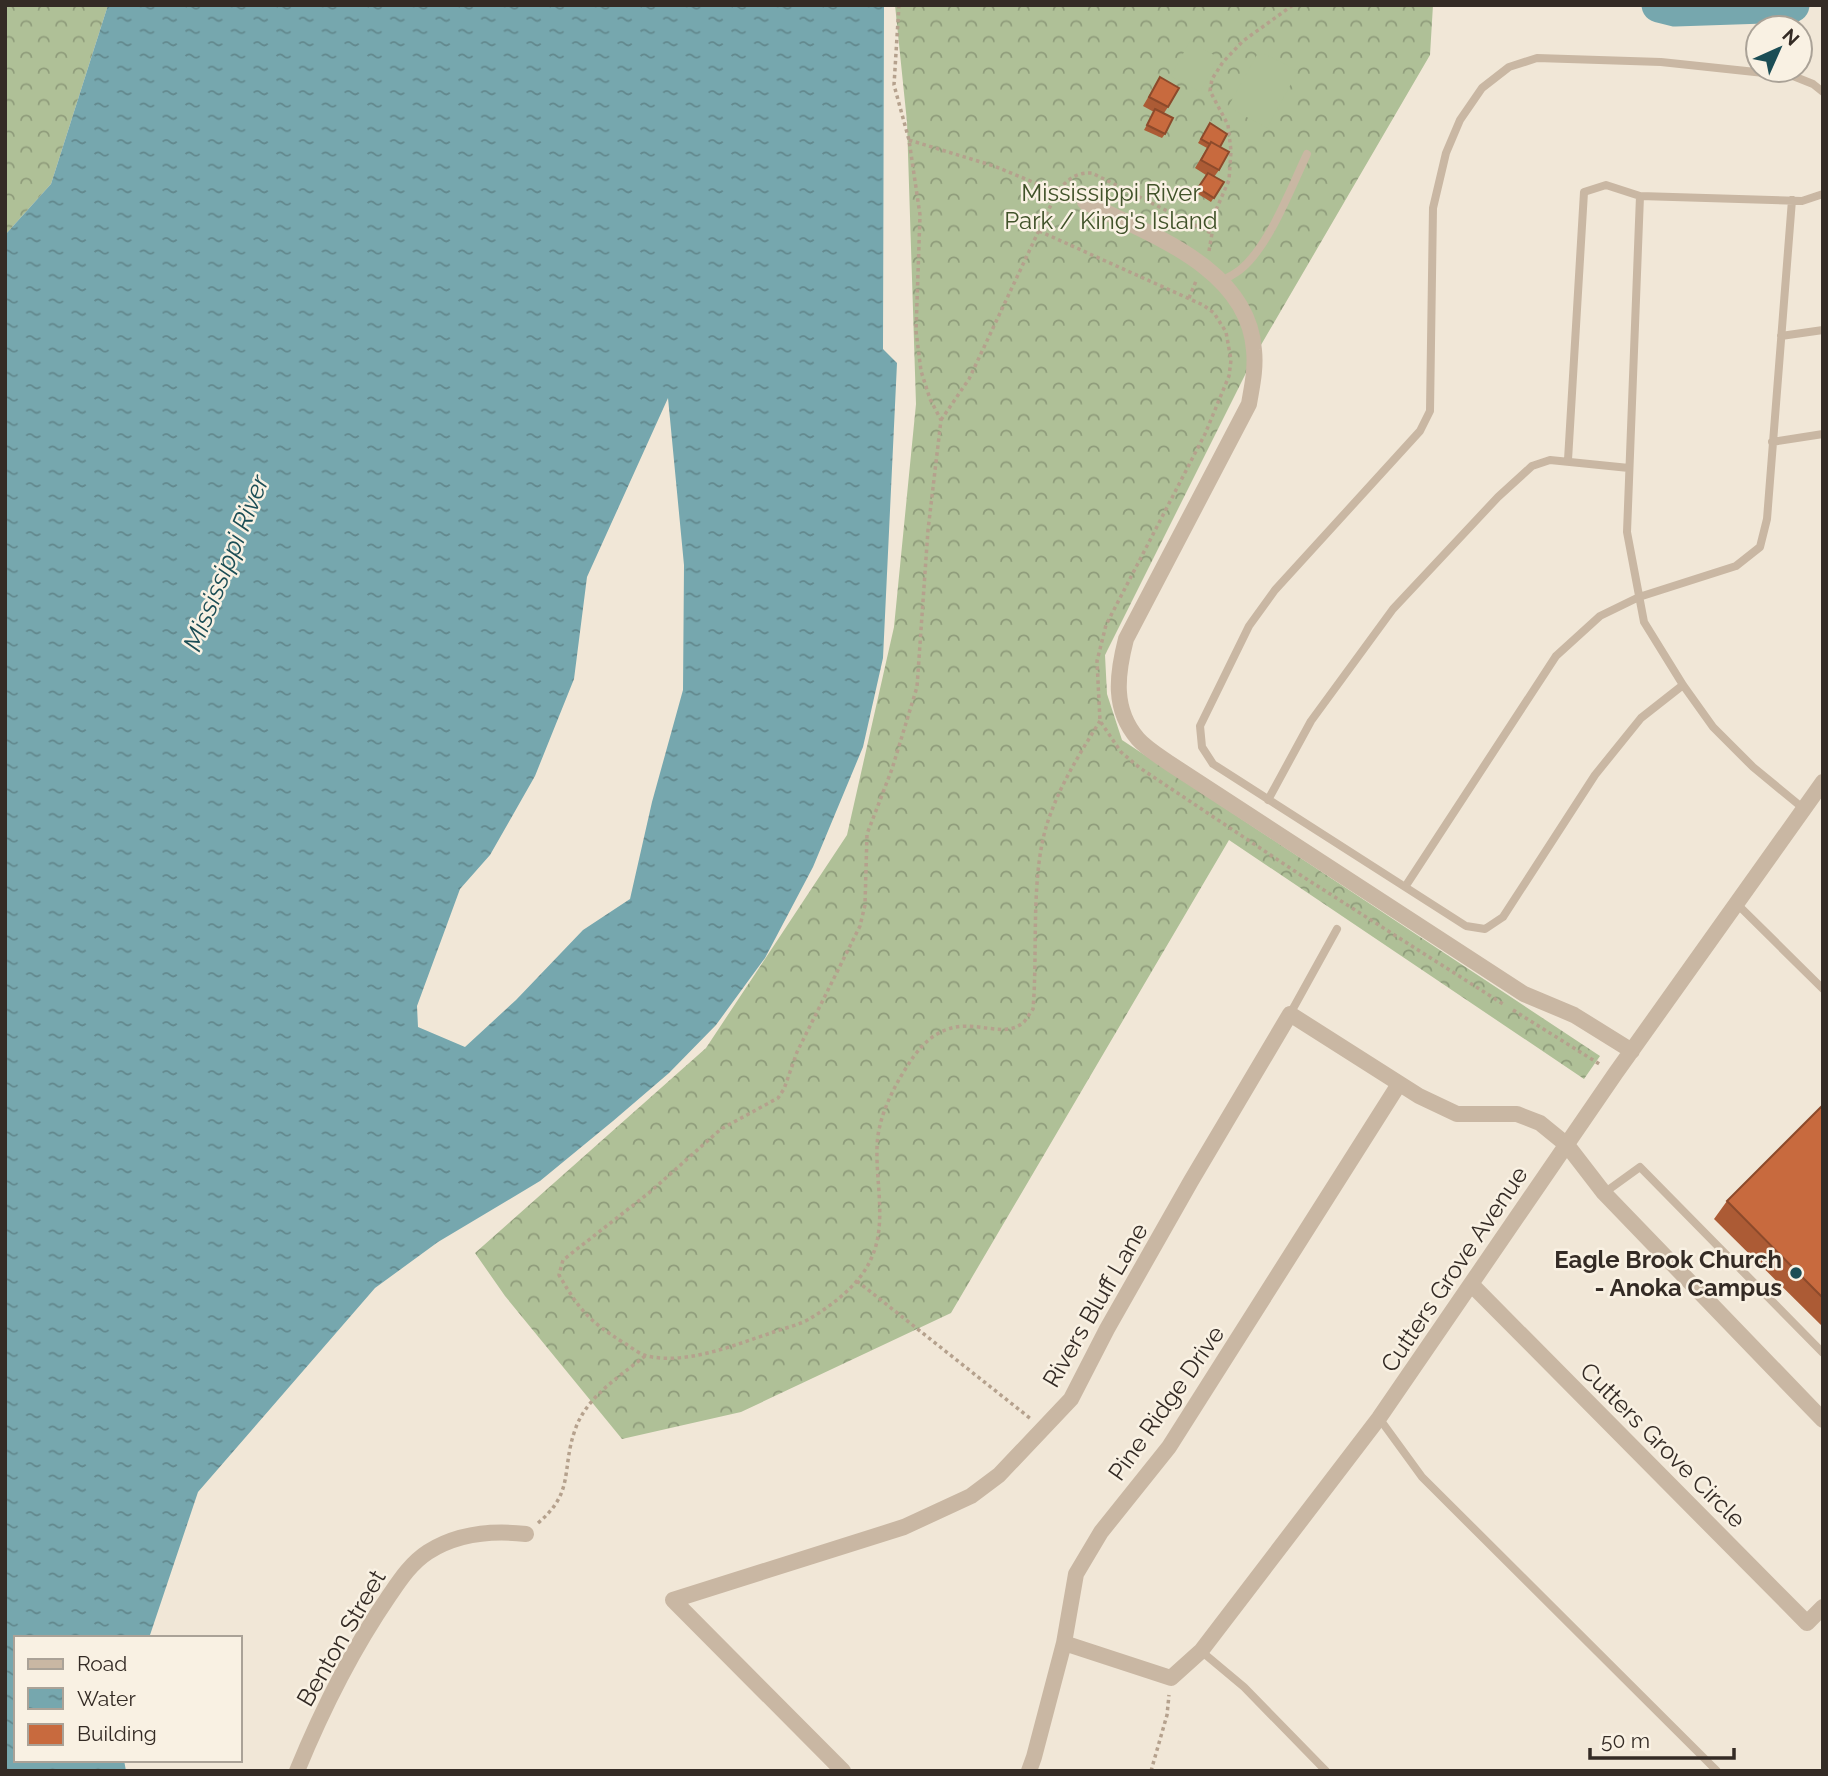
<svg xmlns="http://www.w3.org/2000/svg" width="1828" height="1776" viewBox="0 0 1828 1776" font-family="Raleway,sans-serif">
<defs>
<pattern id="forest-crowns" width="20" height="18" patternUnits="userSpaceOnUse" patternTransform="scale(1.75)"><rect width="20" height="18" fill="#afc097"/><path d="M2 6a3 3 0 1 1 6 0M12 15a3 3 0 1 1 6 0" fill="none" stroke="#8f9c7b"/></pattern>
<pattern id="water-ripples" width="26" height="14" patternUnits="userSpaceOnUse" patternTransform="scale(1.75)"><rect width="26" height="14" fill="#76a7ae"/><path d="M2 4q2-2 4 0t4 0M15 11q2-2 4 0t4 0" fill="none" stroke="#62888d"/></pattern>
</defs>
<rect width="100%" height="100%" fill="#f1e7d7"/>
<path fill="url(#forest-crowns)" d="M5,5H108L51,184L5,235Z
M895,5H1433L1430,55L1254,357L1105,655L1107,694L1122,740L1600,1056L1584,1079L1229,840L951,1313L741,1412L622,1439L505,1296L475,1253L706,1048L847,835L894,627L916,404L907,122Z"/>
<path fill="#afc097" d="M1190,41L1219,58L1200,92L1171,76Z
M1259,51L1298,71L1267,128L1228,107Z"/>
<path fill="url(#water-ripples)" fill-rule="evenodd" d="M108,5H884L883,349L897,363L883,658L863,747L813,867L765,958L716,1025L669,1073L613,1121L540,1181L438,1242L375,1288L198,1492L149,1638H16V1760H124L126,1771H5V235L51,184ZM668,398L684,565L683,690L652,802L630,899L583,930L516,1000L465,1047L418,1027L417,1006L460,889L490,855L535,776L574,679L587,577Z"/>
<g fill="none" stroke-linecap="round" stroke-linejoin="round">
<path stroke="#76a7ae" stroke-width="35" d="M1659,5L1675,9L1792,5"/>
<path stroke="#b5a18d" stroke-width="3.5" stroke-dasharray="3.5 3.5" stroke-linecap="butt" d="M899,5L894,85L909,140L920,215L916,331L921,371L930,399L941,420L928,530L917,687L892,769L867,834L865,905L860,926L797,1052L784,1089L778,1098L721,1129L650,1192L563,1260L559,1275C580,1311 589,1321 624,1343C631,1347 639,1354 647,1356C687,1365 734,1345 771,1333C784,1328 800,1325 811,1318C835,1303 860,1284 871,1259C887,1225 876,1185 877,1149C877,1116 896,1082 914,1056C956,999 997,1046 1024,1022C1027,1018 1030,1013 1033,1009C1038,952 1030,874 1048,821C1060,785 1080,753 1100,721
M909,140L994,166L1057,192
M1039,231L1203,305L1214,313L1226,332L1231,360L1229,376L1205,434L1106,625L1097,661L1100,721L1121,752L1140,768L1308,880L1503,1004
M1209,251L1216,210L1229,180L1231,151L1228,125L1210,91L1212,79L1223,62L1243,41L1293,5
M1189,298L1196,281
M941,420L969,379L1057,192C1067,180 1076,172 1092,173L1211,233
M1513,1010L1601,1065
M857,1281L1031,1419
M538,1523C575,1492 561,1470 575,1430C586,1397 619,1377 645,1356
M1151,1771L1167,1715L1169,1695"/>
<path stroke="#c9b7a3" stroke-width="8" d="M1640,196L1627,532L1644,622L1683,685L1713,727L1753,767L1804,809
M1222,281C1228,277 1235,274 1241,269C1269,246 1291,188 1307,154
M1781,336L1823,330
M1772,442L1823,434
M1568,460L1584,192L1606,185L1640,196L1802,201L1823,194
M1683,685L1641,718L1595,775L1503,917L1485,929L1466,926L1213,764L1202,747L1200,726L1249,626L1275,590L1420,431L1430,411L1433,208L1446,153L1460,120L1482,88L1509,67L1537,58L1661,62L1793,76L1813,84L1823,92
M1268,800L1311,721L1393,609L1498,497L1532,466L1550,460L1629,468
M1405,887L1556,656L1600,616L1639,597L1736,566L1760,547L1767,519L1792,200
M1736,903L1823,989
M1290,1014L1337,929
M1604,1193L1640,1167L1823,1353
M1379,1418L1422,1477L1717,1771
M1201,1651L1244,1687L1326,1771"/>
<path stroke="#c9b7a3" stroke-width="16" d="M1085,202C1148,234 1248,267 1254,350C1256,369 1252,386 1249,404L1126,639C1117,674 1112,709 1138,739C1146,748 1159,756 1169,763L1524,994L1574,1015L1632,1051
M1471,1284L1807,1623L1823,1607
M1064,1643L1171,1678L1201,1651L1379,1418L1615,1074L1823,782
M297,1771C322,1710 352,1650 389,1596C400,1580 411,1563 428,1552C458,1533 491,1530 526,1534
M843,1771L673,1600L904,1527L971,1496L999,1475L1071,1399L1107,1329L1191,1181L1290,1014L1419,1096L1457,1114H1517L1540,1123L1567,1145L1604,1193L1823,1420
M1029,1771L1034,1757L1064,1643L1076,1574L1101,1532L1169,1447L1399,1084"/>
</g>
<path fill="#ac5b35" d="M1160,77L1168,107L1164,113L1165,134L1162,138L1144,130L1154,112L1143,106Z
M1210,123L1220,147L1219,170L1214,177L1224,182L1211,202L1195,192L1206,175L1195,168L1207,148L1198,143Z
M1823,1105V1327L1714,1219L1727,1201Z"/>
<path fill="#c86a3e" stroke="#8c4a2b" stroke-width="2" d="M1160,77L1179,88L1168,107L1149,97Z
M1155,109L1173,118L1165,134L1147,125Z
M1210,123L1227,134L1220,147L1211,142L1210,144L1201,139Z
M1211,142L1229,152L1219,170L1201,160Z
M1208,173L1224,182L1214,198L1198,188Z
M1823,1105V1298L1727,1201Z"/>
<circle fill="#1b4d55" stroke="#f9f1e3" stroke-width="2.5" cx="1796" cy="1273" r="7"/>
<g text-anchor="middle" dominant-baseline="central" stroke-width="5" stroke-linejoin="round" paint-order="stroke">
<g font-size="24" fill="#405229" stroke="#f9f1e3">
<text x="1111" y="192">Mississippi River<tspan x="1111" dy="28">Park / King's Island</tspan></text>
</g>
<g font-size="24" font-weight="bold" fill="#342b25" stroke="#f9f1e3" text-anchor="end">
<text x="1782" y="1259">Eagle Brook Church<tspan x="1782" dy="28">- Anoka Campus</tspan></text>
</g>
<g font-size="24" fill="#342b25" stroke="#f9f1e3">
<text transform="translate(1454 1269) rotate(-56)">Cutters Grove Avenue</text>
<text transform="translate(1095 1305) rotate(-60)">Rivers Bluff Lane</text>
<text transform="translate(1166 1403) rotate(-55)">Pine Ridge Drive</text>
<text transform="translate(1663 1445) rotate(45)">Cutters Grove Circle</text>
<text transform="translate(341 1638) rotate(-60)">Benton Street</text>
</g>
<g font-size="26" font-style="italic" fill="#1b4d55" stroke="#f9f1e3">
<text transform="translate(226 563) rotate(-68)">Mississippi River</text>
</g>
</g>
<rect width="1828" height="1776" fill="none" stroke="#342b25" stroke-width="14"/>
<rect x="14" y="1636" width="228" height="126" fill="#f9f1e3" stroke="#aaa297" stroke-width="2"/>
<rect x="28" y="1659" width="35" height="10" fill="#c9b7a3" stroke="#aaa297" stroke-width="2"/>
<text x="77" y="1671" font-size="21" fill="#342b25">Road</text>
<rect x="28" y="1688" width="35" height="21" fill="url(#water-ripples)" stroke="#aaa297" stroke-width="2"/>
<text x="77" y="1706" font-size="21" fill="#342b25">Water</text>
<rect x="28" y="1724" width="35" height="21" fill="#c86a3e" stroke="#aaa297" stroke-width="2"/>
<text x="77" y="1741" font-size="21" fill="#342b25">Building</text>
<g transform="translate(1779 49) rotate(45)"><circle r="33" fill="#f9f1e3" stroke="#aaa297" stroke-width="2"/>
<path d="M0-5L12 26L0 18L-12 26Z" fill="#1b4d55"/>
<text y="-10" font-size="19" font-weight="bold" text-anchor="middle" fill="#342b25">N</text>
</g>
<path d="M1590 1748v10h144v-10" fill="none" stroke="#342b25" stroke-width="3.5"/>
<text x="1601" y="1748" font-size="21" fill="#342b25" stroke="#f9f1e3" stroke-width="5" paint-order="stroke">50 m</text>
</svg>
